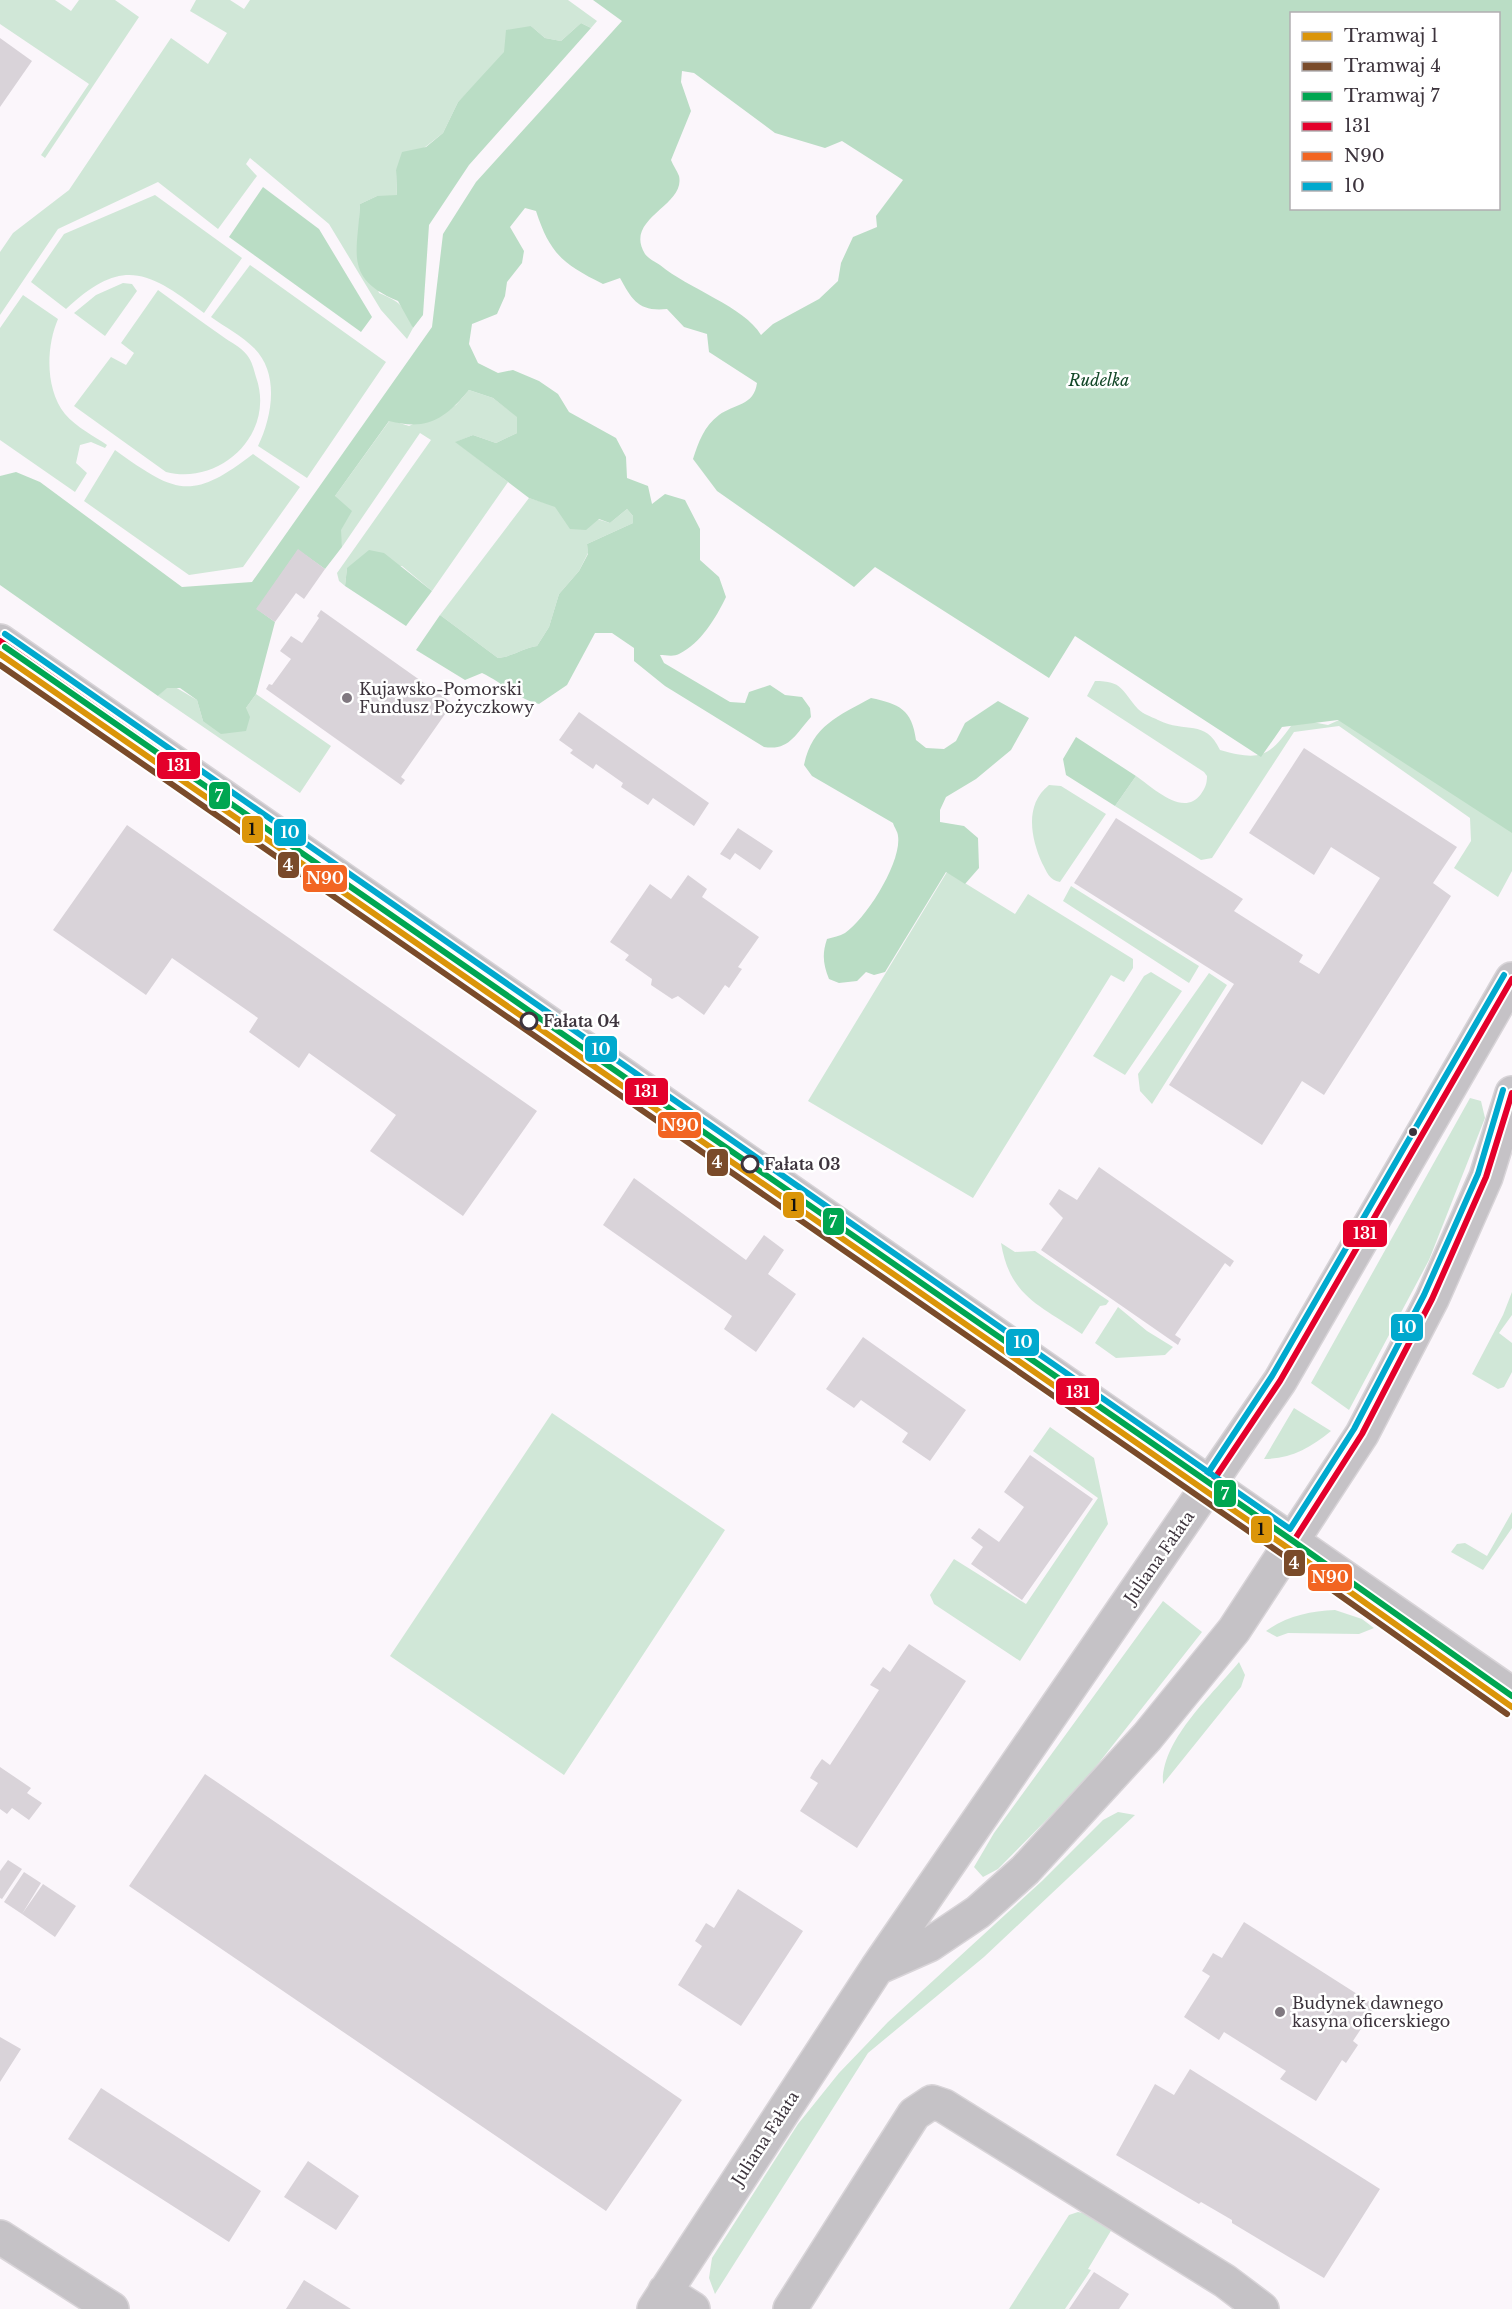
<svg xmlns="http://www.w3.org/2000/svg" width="1512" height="2309" viewBox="0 0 1512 2309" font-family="'Libre Baskerville',serif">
<rect width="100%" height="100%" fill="#fbf6fb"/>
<path fill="#d0e7d7" d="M0,0H55L71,11L79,0H115L139,17L45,158L41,155L89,84L0,24Z
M196,0H230L244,9L250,0H568L597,21L591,28L581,23L561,41L545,38L531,26L458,102L443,133L396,170L397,196H377L360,204L359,227L379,293C399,301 406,307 413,328L407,339L381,310L329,224L250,158L246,164L257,176L218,229L158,182L58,229L0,315V252L13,233L69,190L171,38L208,64L227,33L190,11Z
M155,195L242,258L204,313C148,271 123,256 66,309L31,282L64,234Z
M250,265L386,362L307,478L258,446C272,417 280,374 254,348C242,336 225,327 211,317Z
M123,283L132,284L137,291L105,336L74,313L96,295Z
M158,290C179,305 200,321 222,336C230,342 241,347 247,355C252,361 254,370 256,377C276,433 221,486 166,472L74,406L111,357L126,365L134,353L121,343Z
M23,295L58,319C46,347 45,389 65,414C76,427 94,436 107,445L105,448L91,442L80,445L76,463L87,473L75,492L0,440V328Z
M469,390L493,398L518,417L517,433L496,443L473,435L456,442L508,482L432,591L402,566L347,568L345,586L339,581L337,573L431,440L420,433L342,547L335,496L390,420L409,426L456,405Z
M115,450C175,493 191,502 253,454L300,487L243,567L189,575L84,501Z
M529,498L610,523L627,509L633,516V523L587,544L588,553L579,571L559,594L549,627L537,646C523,648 514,656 498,658L440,615Z
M1095,681C1123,681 1121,690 1138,709C1143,714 1152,717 1158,720C1186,734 1205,718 1220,750C1265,763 1271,754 1296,719L1328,725L1359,711L1512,762V871L1498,897L1454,868L1471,841L1470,818L1339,726L1294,732L1212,858L1201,860L1115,806L1136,776C1154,788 1183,818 1201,794C1205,788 1207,784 1207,776L1204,772L1087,696Z
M175,687L197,700L203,721L246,708L256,694L331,746L300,793L158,696L166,688Z
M1049,785L1061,786L1106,814L1060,882C1049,880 1047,872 1042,863C1031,838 1024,805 1049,785Z
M947,872L1015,914L1028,894L1133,959V968L1124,982L1111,975L973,1198L808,1101Z
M1071,886L1199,966L1189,983L1063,901Z
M1151,972L1182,991L1125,1075L1093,1056L1144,976Z
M1209,973L1227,985L1152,1104L1140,1091L1138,1074Z
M1470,1098L1481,1101L1485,1118L1429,1260L1349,1410L1311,1383Z
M1001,1243L1015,1252L1035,1251L1109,1301L1106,1305L1100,1306L1082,1334C1040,1305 1010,1297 1001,1243Z
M1512,1292V1315L1499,1333L1512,1343V1372L1504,1387L1498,1389L1472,1374L1503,1315Z
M1118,1307L1147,1331L1173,1347L1165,1355L1116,1358L1095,1343Z
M1294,1408L1331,1431C1310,1448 1291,1459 1264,1459Z
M552,1413L725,1530L564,1775L390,1656Z
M1050,1427L1094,1458L1108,1524L1020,1661L934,1604L930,1595L954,1559L1026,1604L1098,1498L1033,1451Z
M1512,1512V1528L1483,1570L1451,1552L1457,1544L1465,1543L1487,1556Z
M1163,1601L1202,1632L1083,1783L998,1869L983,1877L974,1867L994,1833Z
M1335,1610L1362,1619L1374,1628L1359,1634L1288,1633L1277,1637L1266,1631C1287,1616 1310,1611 1335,1610Z
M1239,1662L1245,1675L1241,1687L1163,1784C1160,1741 1213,1694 1239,1662Z
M1118,1812L1135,1815L984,1957L868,2053L715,2294L709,2278L712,2258L798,2124L839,2073L888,2022L1042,1881L1103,1820Z
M1078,2212L1091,2215L1112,2229L1088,2269L1091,2270L1065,2309H1009L1069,2215Z"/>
<path fill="#baddc5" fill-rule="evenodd" d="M593,0H1512V833L1338,720L1282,727L1261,757L1075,636L1049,678L875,567L854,587L717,491L693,459C698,443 704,426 719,415C734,404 754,406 757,383L709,352L707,334L684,327L667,309C639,312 632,300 620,278L603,284C563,264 550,254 536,211L525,208L510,227L524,251L522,263L507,282L505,296L497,314L472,324L469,344L478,363L498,373L513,370L539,381L558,394L569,412L616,438L626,457L627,478L648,486L652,504L665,494L685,500L700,529V560L719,577L726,597C716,618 701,643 679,654C674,657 665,655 660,655L664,663L730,702L745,703L749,692L770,685L785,695L802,697L810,708L811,717C795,735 789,751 764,747L665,686L634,661V648L612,633H595L567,685L539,704C516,698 505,684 482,673L465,680L416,650L440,615L498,658C514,656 523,648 537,646L549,627L559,594L579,571L588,554L587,544L633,523V516L627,509L610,523L599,519L586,530L570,529L555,507L529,498L455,442L473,435L496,443L517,433V417L493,398L469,390C445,419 427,431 389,421L335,496L352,511L341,530L342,547L325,569L298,550L257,609L275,622L256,694L246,708L250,717L246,731L221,734L203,721L197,700L180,688H167L158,696L0,585V476L16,472L40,482L182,587L252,582L432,327L443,234L476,182L622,21ZM1292,14H1498V208H1292ZM682,71L694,73L775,133L825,148L842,141L903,180L876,216L877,227L853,237L841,263L838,281L819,299L773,324L761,335C745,307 687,288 660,265C655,262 648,258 645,254C623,218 686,206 679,176C677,171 673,165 671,160L691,111L681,82Z
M581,23L591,28L469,165L429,225L423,315L413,328L398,301C343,278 358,253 360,204L377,196L397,195L396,170L402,152L426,147L443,133L458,102L504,52L506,30L531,26L545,38L561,41Z
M263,187L319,229L372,317L361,332L229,237Z
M369,550L384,553L432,591L406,626L345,586L347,568Z
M871,698C899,704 912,709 916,740L926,748L944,749L956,741L965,723L998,701L1029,718L1011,750L976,779L946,797L940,810V822L964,826L978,838L979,868L965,884L946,872L885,972L874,975L866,972L857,981L839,983L829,979C823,964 822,954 827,939C833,937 840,936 845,933C866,919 902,862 898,836C898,832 894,827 893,823L812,776L804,765C812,726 838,716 871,698Z
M1076,737L1136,776L1115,806L1066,775L1063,759Z"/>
<path fill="#d9d3d9" d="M0,38L32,61L0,107Z
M298,549L325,569L304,599L296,593L275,622L256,609Z
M321,610L455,705L453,709L450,707L401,777L405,780L401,785L266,689L269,684L272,685L291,659L280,651L291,636L302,643L319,618L317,616Z
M579,712L709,803L694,826L653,798L648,805L621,787L623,783L596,764L593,769L570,753L573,750L559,740Z
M1304,748L1457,847L1433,883L1451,896L1324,1095L1302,1081L1262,1145L1169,1085L1234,984L1074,883L1116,818L1243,899L1234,911L1303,955L1299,962L1319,974L1380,878L1331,847L1314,875L1249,833Z
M127,825L537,1111L463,1216L370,1151L396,1115L309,1053L299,1068L249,1032L258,1018L172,958L146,995L53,930Z
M738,828L773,851L760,870L735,853L730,860L720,854Z
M688,875L707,889L702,897L759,937L738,967L742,969L729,988L725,985L704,1015L678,996L672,999L651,985L652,979L625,960L629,955L610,942L650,884L671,899Z
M1099,1167L1234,1261L1230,1267L1225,1263L1175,1335L1181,1339L1178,1345L1041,1250L1063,1218L1049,1204L1059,1189L1077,1200Z
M634,1178L746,1260L764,1235L784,1250L768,1274L796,1294L756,1352L724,1329L732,1316L603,1225Z
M863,1337L966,1410L930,1461L902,1442L908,1433L861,1400L854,1408L826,1389Z
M1030,1455L1093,1499L1022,1600L971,1564L983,1547L971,1538L979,1528L999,1542L1024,1507L1004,1492Z
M909,1644L966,1681L857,1848L800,1811L818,1783L810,1778L815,1769L822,1759L830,1765L879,1690L870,1685L883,1667L890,1672Z
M0,1767L31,1788L27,1793L42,1803L29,1820L12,1808L7,1814L0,1809Z
M205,1774L682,2100L606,2211L129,1886Z
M8,1860L22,1869L2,1899L0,1898V1871Z
M24,1872L41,1883L22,1914L4,1902Z
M43,1884L76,1906L55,1937L22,1914Z
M738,1889L803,1931L741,2026L678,1985L702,1946L695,1941L706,1923L714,1928Z
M1244,1922L1376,2006L1353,2041L1358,2045L1346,2063L1342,2060L1316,2101L1280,2079L1286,2071L1224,2032L1219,2040L1184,2017L1210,1976L1202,1971L1213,1953L1222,1958Z
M0,2037L21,2049L0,2082Z
M1190,2069L1380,2189L1324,2278L1232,2223V2220L1201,2202L1199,2204L1116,2155L1155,2084L1174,2095Z
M101,2088L261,2191L229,2242L68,2139Z
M308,2161L359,2196L336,2230L284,2197Z
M1094,2272L1129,2294L1119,2309H1069Z
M304,2280L351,2309H286Z"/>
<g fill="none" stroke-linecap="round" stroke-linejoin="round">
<defs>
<path id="minor" d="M0,641L1512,1694
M877,1968L929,1945L978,1912L1025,1870L1147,1737L1234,1630L1362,1434L1432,1299L1486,1177L1512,1093
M0,2237L112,2309
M665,2291L693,2309
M654,2309L877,1968L1280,1381L1512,979
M790,2309L914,2114L932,2102L944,2106L1225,2281L1262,2309"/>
</defs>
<use href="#minor" stroke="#d8d4d8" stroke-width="36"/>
<use href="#minor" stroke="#c5c2c6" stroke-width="33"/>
<defs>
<path id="bus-1" d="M0,641L1293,1542
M1211,1484L1280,1381L1512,979
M1293,1542L1362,1434L1432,1299L1486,1177L1512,1093"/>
<path id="bus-2" d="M0,652L1507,1701"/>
<path id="bus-3" d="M5,634L1290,1529L1354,1429L1424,1295L1478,1174L1503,1090
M1204,1479L1272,1376L1504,975"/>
</defs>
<use href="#bus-1" stroke="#fff" stroke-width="10"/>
<use href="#bus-2" stroke="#fff" stroke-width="10"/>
<use href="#bus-3" stroke="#fff" stroke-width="10"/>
<use href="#bus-1" stroke="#e4002b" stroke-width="6"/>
<use href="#bus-2" stroke="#f26522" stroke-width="6"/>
<use href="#bus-3" stroke="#00a9ce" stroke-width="6"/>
<defs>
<path id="tram-1" d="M0,654L1288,1548L1512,1707"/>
<path id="tram-2" d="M0,665L1283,1555L1507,1714"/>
<path id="tram-3" d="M5,647L1293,1541L1512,1696"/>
</defs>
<use href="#tram-1" stroke="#fff" stroke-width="10"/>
<use href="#tram-2" stroke="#fff" stroke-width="10"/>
<use href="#tram-3" stroke="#fff" stroke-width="10"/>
<use href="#tram-1" stroke="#db9509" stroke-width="6"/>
<use href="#tram-2" stroke="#7a4b2a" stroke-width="6"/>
<use href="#tram-3" stroke="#00a651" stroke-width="6"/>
</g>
<g fill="#807880" stroke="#fff" stroke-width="2">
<circle cx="347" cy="698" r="6"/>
<circle cx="1280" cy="2012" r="6"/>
</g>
<g fill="#fff" stroke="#3d343d" stroke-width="3">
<circle cx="529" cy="1021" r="8"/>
<circle cx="750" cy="1164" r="8"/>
</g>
<circle fill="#3d343d" stroke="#fff" stroke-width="2" cx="1413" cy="1132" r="5"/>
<g text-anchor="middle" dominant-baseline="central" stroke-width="5" stroke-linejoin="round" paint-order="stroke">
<g font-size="16" font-style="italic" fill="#134728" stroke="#fff">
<text x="1099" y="380">Rudelka</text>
</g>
<g font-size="16" fill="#3d343d" stroke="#fff" text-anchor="start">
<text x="359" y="689">Kujawsko-Pomorski<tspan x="359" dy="18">Fundusz Pożyczkowy</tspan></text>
<text x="1292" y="2003">Budynek dawnego<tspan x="1292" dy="18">kasyna oficerskiego</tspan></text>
</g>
<g font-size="16" font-weight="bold" fill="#3d343d" stroke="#fff" text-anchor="start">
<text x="543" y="1021">Fałata 04</text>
<text x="764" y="1164">Fałata 03</text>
</g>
<g font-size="16" fill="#3d343d" stroke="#fff">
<text transform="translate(1159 1557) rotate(-55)">Juliana Fałata</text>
<text transform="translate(765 2138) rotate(-57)">Juliana Fałata</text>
</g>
</g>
<g stroke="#fff" stroke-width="2">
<rect x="156" y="751" width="45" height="29" rx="6" fill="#e4002b"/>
<rect x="208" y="781" width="23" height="29" rx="6" fill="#00a651"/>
<rect x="241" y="815" width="23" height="29" rx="6" fill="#db9509"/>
<rect x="273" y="818" width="34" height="29" rx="6" fill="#00a9ce"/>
<rect x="277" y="851" width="23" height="28" rx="6" fill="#7a4b2a"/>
<rect x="302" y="864" width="46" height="29" rx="6" fill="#f26522"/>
<rect x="584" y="1035" width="34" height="28" rx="6" fill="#00a9ce"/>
<rect x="624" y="1077" width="45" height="29" rx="6" fill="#e4002b"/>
<rect x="657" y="1111" width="45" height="28" rx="6" fill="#f26522"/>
<rect x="706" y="1148" width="23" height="29" rx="6" fill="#7a4b2a"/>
<rect x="782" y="1191" width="23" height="28" rx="6" fill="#db9509"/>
<rect x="822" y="1207" width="23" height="29" rx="6" fill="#00a651"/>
<rect x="1342" y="1219" width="46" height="29" rx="6" fill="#e4002b"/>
<rect x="1390" y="1313" width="34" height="29" rx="6" fill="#00a9ce"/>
<rect x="1005" y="1328" width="35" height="29" rx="6" fill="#00a9ce"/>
<rect x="1055" y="1377" width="45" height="29" rx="6" fill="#e4002b"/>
<rect x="1213" y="1479" width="24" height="29" rx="6" fill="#00a651"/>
<rect x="1250" y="1515" width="23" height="29" rx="6" fill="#db9509"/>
<rect x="1283" y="1549" width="23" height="28" rx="6" fill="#7a4b2a"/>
<rect x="1307" y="1563" width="46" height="29" rx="6" fill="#f26522"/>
</g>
<g font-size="16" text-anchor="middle" font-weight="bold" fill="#fff">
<text x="179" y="771">131</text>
<text x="219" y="802">7</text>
<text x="290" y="838">10</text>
<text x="288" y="871">4</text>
<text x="325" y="884">N90</text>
<text x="601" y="1055">10</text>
<text x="646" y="1097">131</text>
<text x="680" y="1131">N90</text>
<text x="717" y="1168">4</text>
<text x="833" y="1228">7</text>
<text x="1365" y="1239">131</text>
<text x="1407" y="1333">10</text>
<text x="1023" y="1348">10</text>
<text x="1078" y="1398">131</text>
<text x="1225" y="1500">7</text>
<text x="1294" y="1569">4</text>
<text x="1330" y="1583">N90</text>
</g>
<g font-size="16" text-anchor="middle" font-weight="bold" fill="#111">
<text x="252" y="835">1</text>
<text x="794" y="1211">1</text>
<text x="1261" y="1535">1</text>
</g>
<rect x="1290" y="12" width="210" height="198" fill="#ffffff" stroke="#b1aeb1" stroke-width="1.5"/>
<rect x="1302" y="32" width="30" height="9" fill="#db9509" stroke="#b1aeb1" stroke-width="1.5"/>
<text x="1344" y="42" font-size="18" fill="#3d343d">Tramwaj 1</text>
<rect x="1302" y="62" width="30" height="9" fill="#7a4b2a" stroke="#b1aeb1" stroke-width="1.5"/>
<text x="1344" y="72" font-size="18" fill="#3d343d">Tramwaj 4</text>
<rect x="1302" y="92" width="30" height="9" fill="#00a651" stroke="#b1aeb1" stroke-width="1.5"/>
<text x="1344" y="102" font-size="18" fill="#3d343d">Tramwaj 7</text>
<rect x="1302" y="122" width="30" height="9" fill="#e4002b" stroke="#b1aeb1" stroke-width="1.5"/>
<text x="1344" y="132" font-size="18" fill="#3d343d">131</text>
<rect x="1302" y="152" width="30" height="9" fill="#f26522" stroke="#b1aeb1" stroke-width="1.5"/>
<text x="1344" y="162" font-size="18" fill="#3d343d">N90</text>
<rect x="1302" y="182" width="30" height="9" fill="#00a9ce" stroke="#b1aeb1" stroke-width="1.5"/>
<text x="1344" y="192" font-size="18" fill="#3d343d">10</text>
</svg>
